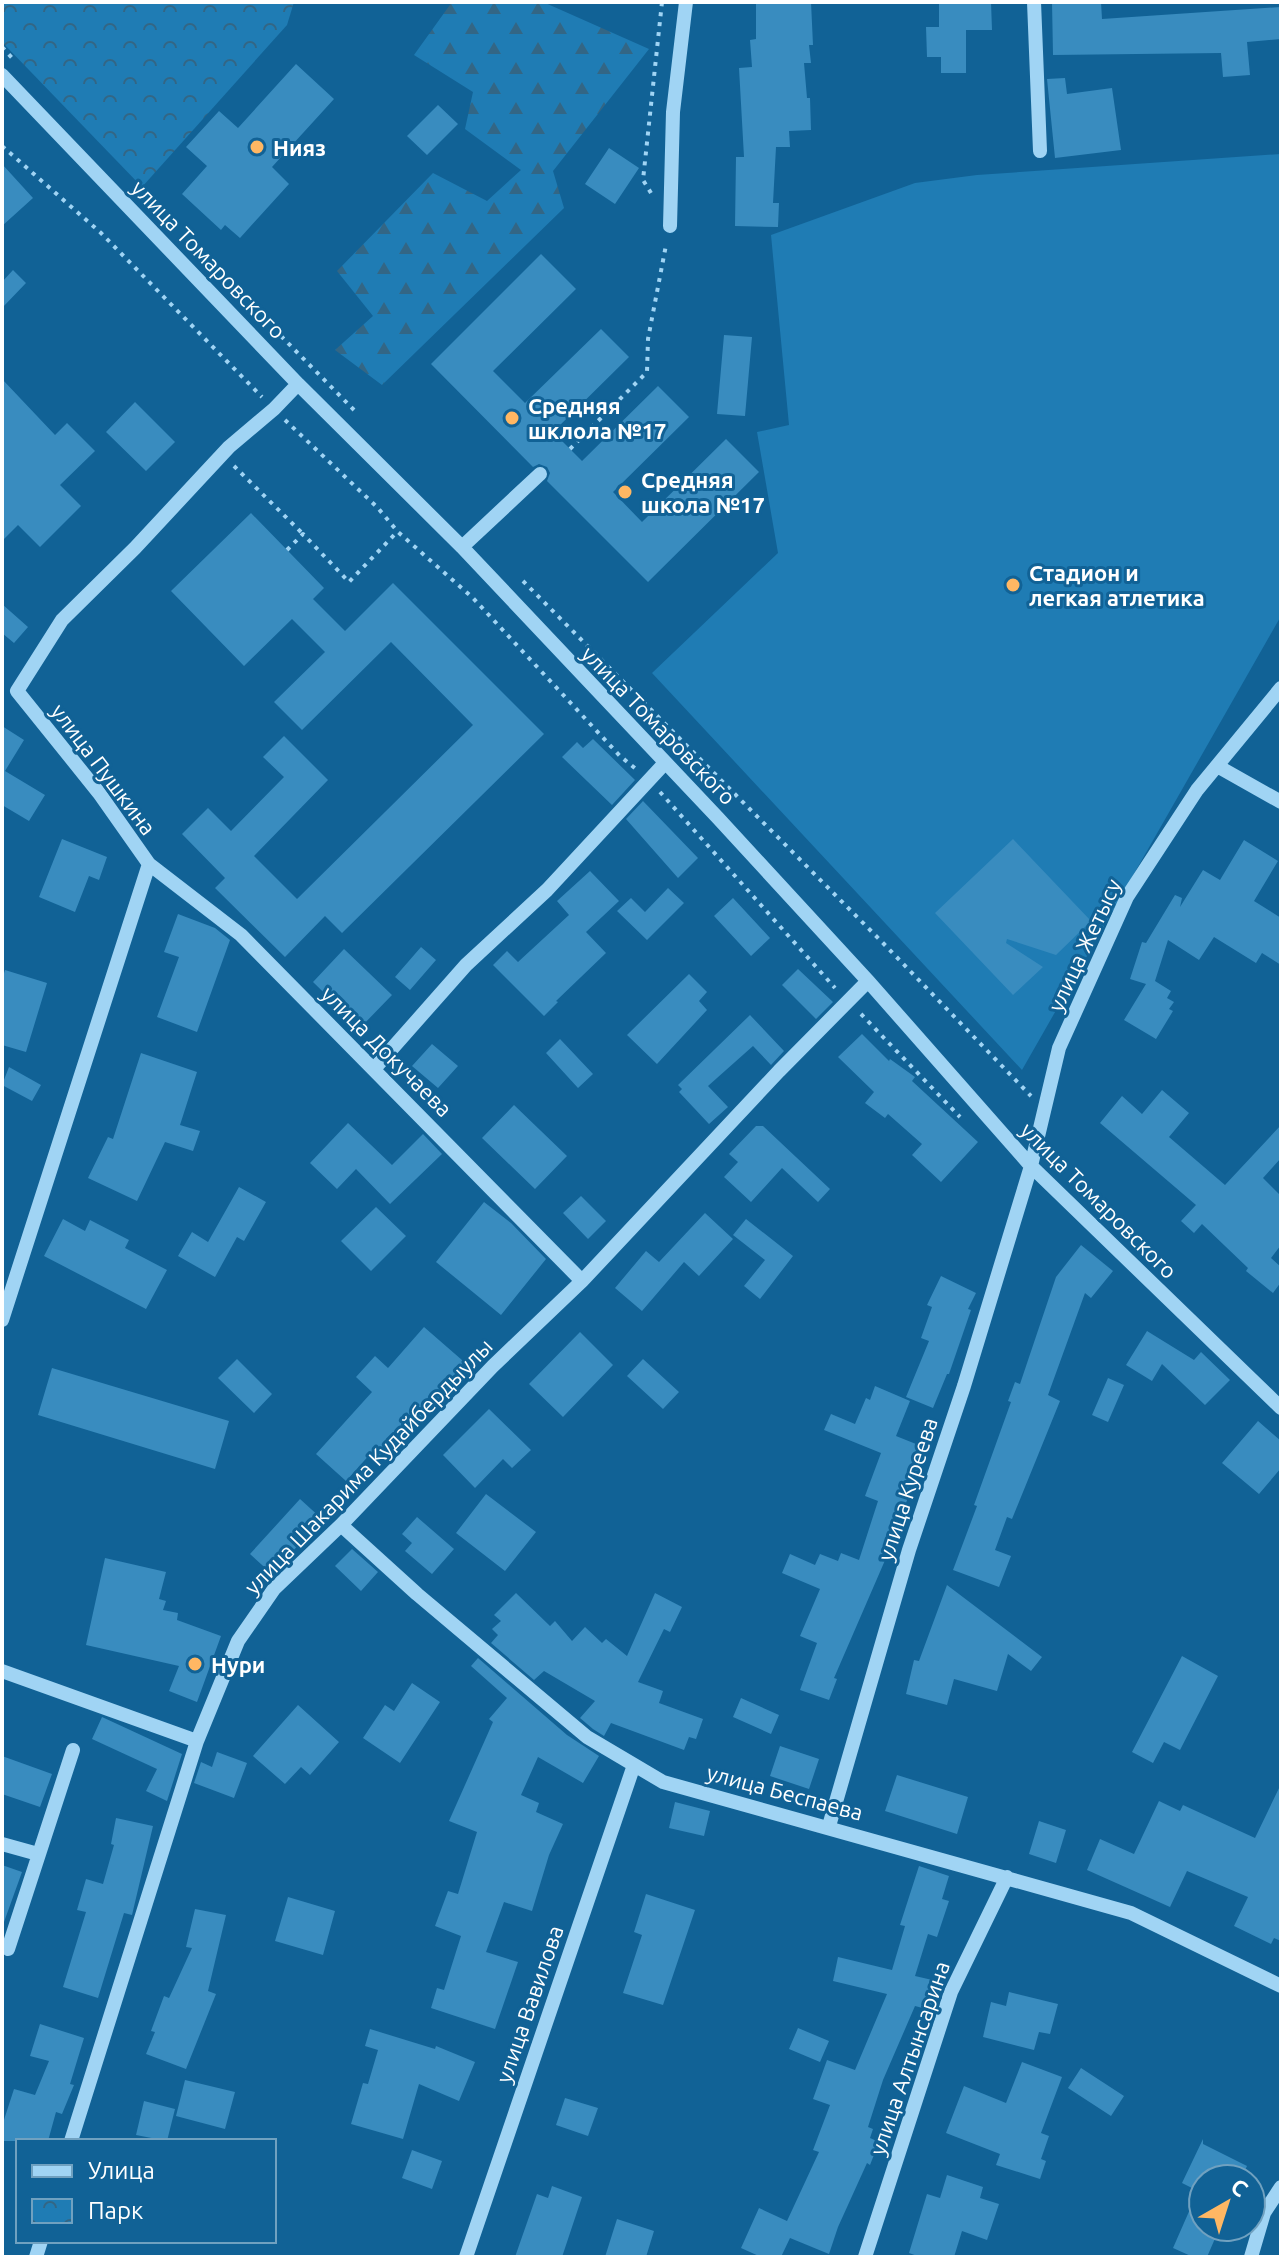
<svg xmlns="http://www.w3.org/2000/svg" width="1283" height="2259" viewBox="0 0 1283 2259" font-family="Ubuntu,sans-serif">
<defs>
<pattern id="forest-firs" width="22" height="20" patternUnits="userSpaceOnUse" patternTransform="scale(2)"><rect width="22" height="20" fill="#1f7cb4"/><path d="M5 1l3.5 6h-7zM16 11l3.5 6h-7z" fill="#336685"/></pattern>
<pattern id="park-crowns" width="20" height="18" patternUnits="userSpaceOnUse" patternTransform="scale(2)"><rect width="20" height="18" fill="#1f7cb4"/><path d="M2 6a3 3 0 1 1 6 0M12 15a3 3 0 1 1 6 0" fill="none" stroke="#336685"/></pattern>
</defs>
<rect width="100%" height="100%" fill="#116296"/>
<path fill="url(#forest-firs)" d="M452,2H543L649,49L553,171L564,208L382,385L335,350L373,316L337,271L433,173L487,201L521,170L465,129L473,92L414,55Z"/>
<path fill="url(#park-crowns)" d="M2,2H294L287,25L142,187L2,42Z"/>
<path fill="#1f7cb4" d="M1281,154V616L1022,1070L652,673L778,553L757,432L789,425L771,235L915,183L977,175Z"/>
<path fill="#398cbf" d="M756,2H811L813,45H809L811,63H804L807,98H810L811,130L789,131L790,147H776L773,203H779L778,227L735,226L736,157H744L739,68L752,67L750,40L756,39Z
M939,2H991L992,30H966V73H941V57H927L926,27H939Z
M1052,2H1101L1102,19L1281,7V39L1247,42L1250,75L1223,77L1221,53L1053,55Z
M296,64L334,99L272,167L289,184L240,238L225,225L221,230L182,194L207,166L186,147L219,111L238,128Z
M1065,78L1067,94L1112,88L1121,150L1055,158L1047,79Z
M438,105L458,124L427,155L407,136Z
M609,148L639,168L615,204L585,184Z
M2,164L33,198L2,226Z
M541,254L576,289L493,371L525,403L601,329L629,357L553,432L582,461L658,386L689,417L613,492L642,522L726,439L759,472L648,582L547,481L550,473L547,467L539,464L533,467L431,364Z
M13,270L26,283L2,308V282Z
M724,335L752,337L745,416L717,414Z
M2,379L55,435L67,423L95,451L60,485L81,506L40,547L18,525L2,541Z
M135,402L175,442L146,471L106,432Z
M251,513L324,588L313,599L345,631L393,583L544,734L342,933L325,916L285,957L215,888L225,878L182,834L208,808L231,831L284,777L263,757L284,736L328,780L254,856L297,899L473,725L391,642L302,730L274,702L325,652L292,619L244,666L171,591Z
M2,604L28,627L14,643L2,633Z
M2,726L24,740L5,771L45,795L29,821L2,805Z
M593,739L635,780L612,805L562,757L577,742L583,748Z
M643,801L698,858L678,878L626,819Z
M62,839L107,857L99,880L89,876L75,912L39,897Z
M1013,839L1091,921L1056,955L1007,939L1006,943L1043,967L1013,995L935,913Z
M1244,840L1278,861L1254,901L1281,918V965L1262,953L1256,963L1214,937L1199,960L1168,940L1155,981L1171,991L1167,998L1174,1002L1169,1009L1173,1011L1156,1039L1124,1020L1146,984L1130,979L1142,942L1146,943L1175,895L1182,898L1180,907L1203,870L1220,880Z
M590,871L619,901L586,932L606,953L556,1001L558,1002L544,1016L493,965L507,951L518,962L569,915L557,901Z
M668,888L684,903L647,940L617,911L631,898L645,912Z
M733,898L770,938L751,956L714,916Z
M178,914L215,928L230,940L197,1032L157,1017L179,957L164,952Z
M421,947L436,960L410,990L395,977Z
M344,949L392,995L360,1028L313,982Z
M798,969L833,1002L816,1019L782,985Z
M5,970L47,983L26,1052L2,1045V980Z
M689,974L707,992L699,1001L707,1010L657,1064L627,1035Z
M750,1015L784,1051L771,1065L753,1046L708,1086L728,1107L709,1124L679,1092L682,1089L678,1085Z
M862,1034L889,1061L890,1059L915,1077L912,1081L978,1142L941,1182L912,1155L922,1144L888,1114L885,1118L865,1103L874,1092L838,1057Z
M560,1039L593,1074L578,1088L546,1053Z
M432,1044L458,1066L438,1088L412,1066Z
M141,1053L197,1072L180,1125L200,1131L193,1151L165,1142L137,1201L88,1178L108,1137L113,1139Z
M9,1067L41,1085L32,1101L2,1085Z
M1162,1090L1189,1113L1169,1137L1225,1185L1281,1125V1158L1263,1178L1281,1196V1245L1271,1258L1281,1267V1282L1273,1293L1246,1271L1248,1268L1202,1224L1194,1233L1181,1221L1196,1205L1100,1123L1122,1096L1142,1114Z
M514,1105L567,1156L535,1189L482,1138Z
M348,1123L392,1165L423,1134L442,1154L390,1204L356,1169L337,1189L310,1163Z
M756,1126H763L830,1189L818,1202L782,1168L751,1202L724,1177L738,1162L729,1154Z
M239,1187L266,1202L244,1241L237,1237L215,1277L178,1256L192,1232L208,1242Z
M581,1196L606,1221L588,1239L563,1213Z
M484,1202L511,1223L546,1259L501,1315L436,1262Z
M376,1207L406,1236L371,1271L341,1241Z
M705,1213L733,1239L699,1276L684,1262L642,1311L615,1288L646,1251L659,1262Z
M63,1219L85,1231L90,1220L129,1240L125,1248L167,1270L146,1309L44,1256Z
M746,1219L793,1256L760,1299L744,1286L765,1260L733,1235Z
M1081,1245L1113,1271L1091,1298L1085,1293L1048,1395L1060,1401L1012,1519L1007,1517L995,1550L1011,1556L999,1587L953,1570L977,1506L974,1505L1011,1402L1008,1401L1015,1382L1020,1384L1056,1277Z
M941,1276L976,1293L968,1309L971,1310L949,1374H947L933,1408L906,1397L929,1341L921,1338L932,1307L927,1305Z
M424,1327L470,1367L383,1462L372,1452L346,1481L316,1454L372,1392L356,1377L375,1356L388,1368Z
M1147,1331L1194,1360L1201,1352L1230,1380L1205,1405L1162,1364L1152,1381L1126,1365Z
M580,1332L613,1365L563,1417L529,1384Z
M237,1359L272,1394L254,1413L218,1378Z
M643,1359L679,1392L663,1409L627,1376Z
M52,1368L229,1421L215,1469L38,1415Z
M1108,1378L1124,1385L1108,1422L1092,1415Z
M875,1386L910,1401L896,1436L926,1448L886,1558L834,1678L837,1679L829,1700L800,1690L817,1643L800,1636L820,1589L782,1573L790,1554L815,1565L820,1554L838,1561L841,1553L859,1560L878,1501L865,1496L881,1453L824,1430L831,1414L855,1424L866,1398L870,1400Z
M489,1409L531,1450L512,1468L503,1459L475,1488L443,1455Z
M1258,1421L1281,1441V1468L1259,1494L1222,1463Z
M486,1494L536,1532L505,1571L456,1533Z
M300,1499L322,1519L272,1574L250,1554Z
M417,1517L454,1549L432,1574L405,1551L412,1543L402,1534Z
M352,1549L378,1572L361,1591L335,1566Z
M105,1558L166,1572L159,1599L166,1601L163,1610L178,1613L177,1620L221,1636L197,1702L169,1691L179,1666L86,1645Z
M947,1585L1042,1657L1031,1671L1008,1654L997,1691L954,1679L947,1705L906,1694L914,1660L919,1661Z
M516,1593L550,1626L555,1621L572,1641L585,1627L602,1643L606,1639L627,1656L655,1593L682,1607L670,1632L664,1629L638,1682L663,1691L659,1703L703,1719L696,1739L689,1737L684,1750L611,1723L604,1736L593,1729L580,1718L595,1701L544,1671L534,1680L491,1643L498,1635L492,1629L501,1621L494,1615Z
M1182,1656L1218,1676L1180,1750L1164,1742L1153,1763L1132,1752Z
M478,1658L567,1735L599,1756L583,1783L538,1757L521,1795L539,1803L536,1812L563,1824L549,1855L532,1911L504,1902L486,1952L518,1962L495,2029L431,2008L437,1988L444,1990L461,1936L435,1926L448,1891L458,1894L477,1832L449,1821L493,1722L489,1719L507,1698L471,1666Z
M412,1683L440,1702L400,1763L363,1738L385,1705L394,1711Z
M741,1698L779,1715L771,1734L733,1717Z
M298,1705L339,1742L310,1775L301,1767L285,1784L253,1756Z
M102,1717L182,1754L167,1801L146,1791L157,1769L92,1739Z
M780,1746L819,1759L809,1789L770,1776Z
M217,1752L247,1763L234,1798L194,1783L201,1762L212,1767Z
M2,1756L52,1774L40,1807L2,1794Z
M897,1775L968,1797L957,1834L885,1811Z
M1281,1784V1941L1274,1938L1271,1944L1234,1926L1248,1897L1187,1871L1170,1907L1087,1870L1100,1839L1134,1854L1159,1801L1180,1811L1183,1805L1255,1838Z
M675,1802L710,1811L704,1836L669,1828Z
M116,1818L153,1826L132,1915L124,1913L98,1998L63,1987L86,1912L77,1910L86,1879L103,1884L114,1845L111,1844Z
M1039,1821L1066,1830L1056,1863L1029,1854Z
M2,1865L22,1872L4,1922H2Z
M919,1866L949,1876L942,1899L949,1901L937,1937L928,1934L915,1976L941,1982L934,2011L915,2006L883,2080L868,2127L873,2129L870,2138L879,2142L870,2165L867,2163L838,2227L829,2254L790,2238L781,2257H761L741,2248L759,2208L787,2221L819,2152L813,2150L830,2105L813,2099L827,2060L855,2070L887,1994L833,1981L838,1957L892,1970L905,1926L900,1925Z
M646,1894L695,1910L663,2005L623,1993L642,1935L634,1932Z
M288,1897L335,1911L323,1955L275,1941Z
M195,1909L226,1915L208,1991L216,1994L186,2069L146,2054L155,2032L151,2031L164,1996L169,1998L192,1948L186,1947Z
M1009,1992L1058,2004L1050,2034L1039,2032L1034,2050L983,2037L991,2002L1006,2006Z
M40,2024L84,2038L70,2084L74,2085L62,2114L56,2112L48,2141H2V2126L14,2089L35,2095L49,2061L30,2056Z
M798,2028L829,2041L820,2062L789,2049Z
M370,2029L435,2049L436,2046L475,2062L459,2101L419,2084L403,2139L351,2124L363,2083L368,2084L378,2050L365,2046Z
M1022,2062L1062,2077L1041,2133L1049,2136L1041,2159L1046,2161L1040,2179L996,2165L1000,2154L946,2133L964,2086L1006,2103Z
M1081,2068L1124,2096L1111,2116L1068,2088Z
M185,2080L235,2092L225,2129L176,2116Z
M565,2098L598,2108L588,2136L556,2125Z
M144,2101L175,2109L167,2141L136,2135Z
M1203,2139V2144L1247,2166L1241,2179H1203V2227H1220L1207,2257H1193L1173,2248L1198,2191L1182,2183Z
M412,2150L442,2161L432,2189L402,2178Z
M947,2175L983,2187L980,2198L999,2204L987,2240L962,2231L954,2257H920L909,2253L927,2194L940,2198Z
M552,2186L582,2197L562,2257H515L537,2194L548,2198Z
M617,2219L654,2231L646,2257H605Z"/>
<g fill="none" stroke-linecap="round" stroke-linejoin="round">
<path stroke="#a0d4f4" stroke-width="4" stroke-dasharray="4 6" stroke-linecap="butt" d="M2,47L14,60
M2,146L101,233L262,397
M651,193L643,180L662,2
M281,336L354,410
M285,420L377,507L398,532L473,598L620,756L636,769
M570,449L647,372L648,339L666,245
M234,466L303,534
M287,550L303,534L349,582L397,532
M523,581L883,943L1031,1096
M660,792L835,988
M861,1014L960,1117"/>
<path stroke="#a0d4f4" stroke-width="14" d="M1034,2L1040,151
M2,75L298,384L462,547L718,818L868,981L1031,1166L1281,1408
M670,226L673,112L686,2
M462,547L540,474
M1217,766L1281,802
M149,864L241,935L582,1281
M374,1069L466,965L547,890L664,764
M2,1320L149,864L99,793L17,691L62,620L135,548L229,447L274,409L298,384
M341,1525L417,1594L587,1737L663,1782L1131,1913L1281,1986
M2,1671L197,1741
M829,1826L909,1550L964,1386L1031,1166L1059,1048L1127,897L1197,790L1281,688
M2,1844L38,1854
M8,1949L73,1750
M71,2141L197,1741L238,1641L274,1589L341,1525L493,1366L582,1281L779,1071L868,981
M36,2257L41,2241
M466,2257L634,1765
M865,2257L951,1992L1007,1877
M1251,2257L1264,2213L1281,2187"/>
</g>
<g fill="#ffb763" stroke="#116296" stroke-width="3">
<circle cx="257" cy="147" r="8"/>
<circle cx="512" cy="418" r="8"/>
<circle cx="625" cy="492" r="8"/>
<circle cx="1013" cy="585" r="8"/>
<circle cx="195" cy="1664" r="8"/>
</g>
<g text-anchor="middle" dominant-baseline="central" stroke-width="6" stroke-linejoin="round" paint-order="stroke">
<g font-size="22" font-weight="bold" fill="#fff" stroke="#116296" text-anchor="start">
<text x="273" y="147">Нияз</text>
<text x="528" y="405">Средняя<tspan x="528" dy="25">шклола №17</tspan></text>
<text x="641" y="479">Средняя<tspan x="641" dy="25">школа №17</tspan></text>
<text x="1029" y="572">Стадион и<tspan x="1029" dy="25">легкая атлетика</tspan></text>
<text x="211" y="1664">Нури</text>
</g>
<g font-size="22" fill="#fff" stroke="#116296">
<text transform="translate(209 259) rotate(46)">улица Томаровского</text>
<text transform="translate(659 725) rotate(46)">улица Томаровского</text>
<text transform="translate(104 769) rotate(53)">улица Пушкина</text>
<text transform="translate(1084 945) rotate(-65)">улица Жетысу</text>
<text transform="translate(387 1051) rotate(45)">улица Докучаева</text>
<text transform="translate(1099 1200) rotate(45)">улица Томаровского</text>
<text transform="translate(368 1466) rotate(-46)">улица Шакарима Кудайбердыулы</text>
<text transform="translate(907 1489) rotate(-72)">улица Куреева</text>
<text transform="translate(785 1792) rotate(15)">улица Беспаева</text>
<text transform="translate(529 2004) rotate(-71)">улица Вавилова</text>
<text transform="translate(909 2058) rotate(-71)">улица Алтынсарина</text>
</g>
</g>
<rect width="1283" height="2259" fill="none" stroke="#ffffff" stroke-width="8"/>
<rect x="16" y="2139" width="260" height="104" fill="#116296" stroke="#70a1c0" stroke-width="2"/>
<rect x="32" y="2165" width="40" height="12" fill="#a0d4f4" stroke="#70a1c0" stroke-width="2"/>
<text x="88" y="2179" font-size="24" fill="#ffffff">Улица</text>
<rect x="32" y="2199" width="40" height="24" fill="url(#park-crowns)" stroke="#70a1c0" stroke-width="2"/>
<text x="88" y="2219" font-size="24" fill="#ffffff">Парк</text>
<g transform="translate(1227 2203) rotate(39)"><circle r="38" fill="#116296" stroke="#70a1c0" stroke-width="2"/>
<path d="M0-6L14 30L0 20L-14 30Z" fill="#ffb763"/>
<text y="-12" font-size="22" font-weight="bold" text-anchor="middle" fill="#ffffff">С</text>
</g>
</svg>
